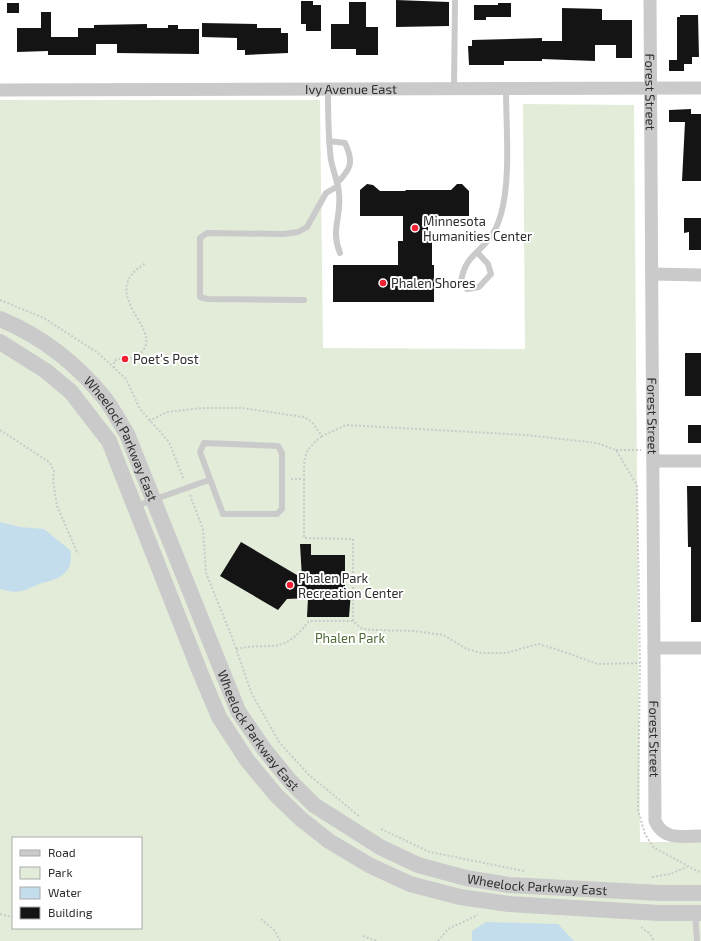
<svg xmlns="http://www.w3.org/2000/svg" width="701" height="941" viewBox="0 0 701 941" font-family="'Exo 2',sans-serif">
<rect width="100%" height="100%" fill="#fff"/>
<path fill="#e3ecd9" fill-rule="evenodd" d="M0,100H320L323,348L525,349L523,104L634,105L640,842H701V941H0ZM13,838H141V928H13Z"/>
<path fill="#c3dded" d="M0,522L20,527L44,529L71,551C71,556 71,565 68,569C61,579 53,580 42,583C23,590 22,595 0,589Z
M486,922L558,924L574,941H472V931Z"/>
<path fill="#141414" d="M396,0L449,2V26L396,27Z
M301,1H313V5H321V31H306V24H301Z
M349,2H366V27H378V55H356V49H331V24H349Z
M7,3H19V13H7Z
M498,3H511V17H486V20H474V5H498Z
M562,8L602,9V20H632V58H616V45H595V61L542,59V61H504V65H469L468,46H472V40L542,38V41H562Z
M41,12H51V37H78V28H94V25L147,24V28H168V25H178V29H199V54L117,53V44H96V55H48V51L17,52V28H41Z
M680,15H698L699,57H692V64H684V71H669V60H677V17H680Z
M202,23L257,24V28H281V33H288V53L245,55V50H237V38L202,37Z
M691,109V114H701V181H682L685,122H669V110Z
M367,184L373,185L380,191H405L406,190H451L457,184H462L469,191V216H428V240H432V265H434V302H333V265H398V241H403V216H360V190Z
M684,218H701V250H689V232L684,233Z
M685,353H701V396H685Z
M688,425H701V443H688Z
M687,486H701V622H691V547H688Z
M241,542L302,578L300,544H311V555H345V592H351L349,617H307L308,598L287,599L278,610L220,576Z"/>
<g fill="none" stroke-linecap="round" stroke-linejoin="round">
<path stroke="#cacaca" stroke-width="2" stroke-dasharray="2 2" stroke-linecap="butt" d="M0,300L44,318L98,353L126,379L140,409L169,442L184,480
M114,368V361C124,355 133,364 144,349C159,326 96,292 146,263
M149,421L167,412L202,408H242L304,417L312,422L322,436L346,425L526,435L597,443L616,450L637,485L640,663L638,810L645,834L653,847L701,873
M0,430L49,462L54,471L53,481L57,506L78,554
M616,450H641
M291,479H304C304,457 303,451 322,436
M304,479V538L353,539V621L361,628L371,630L415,631L443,635L467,649L481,653H506L538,644L553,648L598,664L640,663
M190,495L203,529L206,573L233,640L251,692L279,742L308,774L360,817
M236,649C273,641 281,657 309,621H353
M381,829L430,852L524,871
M652,877L670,874L687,867
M0,914L12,917
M261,919L275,931L280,941
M641,927L650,934L654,941
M363,936L377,941
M438,941L448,929L478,915"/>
<path stroke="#cacaca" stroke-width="6" d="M328,89C328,113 328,137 331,160C333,171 338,182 339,193C342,217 330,229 340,253
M454,89L455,0
M329,141L345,143C354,162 351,169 337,183
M477,252L488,264L491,274L479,287L467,289L461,281C466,255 478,255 491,236C495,231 499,221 501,214C511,179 506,126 506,89
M304,300L207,299L200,297V238L207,233L284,234L298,232L307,227L326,193L338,186
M204,443L278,446L282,453V509L277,514H223L200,452Z
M136,506L209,480
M695,913L697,941"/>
<g stroke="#cacaca" stroke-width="13">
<path id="s1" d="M650,0L655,821C664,841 682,836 701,836"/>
<path id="s2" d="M0,90L701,88"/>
<path d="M652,274L701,275"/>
<path d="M653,461H701"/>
<path d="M654,648H701"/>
</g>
<g stroke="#cacaca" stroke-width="16">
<path id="s3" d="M0,319C41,336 78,365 106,400C114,411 120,423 127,434L238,711L264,749L290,781L314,805L380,847L418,865L466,878L509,885L660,893H701"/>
<path d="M0,342L46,371L71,392L109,441L200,672L219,717L247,760L276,795L301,819L329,841L369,865L410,884L460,897L509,904L659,913H701"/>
</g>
</g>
<g fill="#f22030" stroke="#fff" stroke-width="1.5">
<circle cx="415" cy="228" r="4"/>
<circle cx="383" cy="283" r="4"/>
<circle cx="125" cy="359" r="4"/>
<circle cx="290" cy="585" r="4"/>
</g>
<g text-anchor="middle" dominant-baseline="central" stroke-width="4" stroke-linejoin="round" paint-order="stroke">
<g font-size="13" fill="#2d2d2d" stroke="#fff">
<text stroke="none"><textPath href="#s2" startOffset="351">Ivy Avenue East</textPath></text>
<text stroke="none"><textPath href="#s1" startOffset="92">Forest Street</textPath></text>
<text stroke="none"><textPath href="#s1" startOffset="416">Forest Street</textPath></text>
<text stroke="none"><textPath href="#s3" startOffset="176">Wheelock Parkway East</textPath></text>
<text stroke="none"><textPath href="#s3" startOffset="500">Wheelock Parkway East</textPath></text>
<text stroke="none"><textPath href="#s1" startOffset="739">Forest Street</textPath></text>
<text stroke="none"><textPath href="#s3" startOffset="836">Wheelock Parkway East</textPath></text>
</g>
<g font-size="13" fill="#2d2d2d" stroke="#fff" text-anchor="start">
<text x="423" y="221">Minnesota<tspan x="423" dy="15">Humanities Center</tspan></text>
<text x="391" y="283">Phalen Shores</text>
<text x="133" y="359">Poet's Post</text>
<text x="298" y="578">Phalen Park<tspan x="298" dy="15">Recreation Center</tspan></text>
</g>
<g font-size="13" fill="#506b37" stroke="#fff">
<text x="350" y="638">Phalen Park</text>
</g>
</g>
<rect x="12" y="837" width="130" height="92" fill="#ffffff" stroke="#ababab"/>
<rect x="20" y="850" width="20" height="6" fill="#cacaca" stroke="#ababab"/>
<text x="48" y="857" font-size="12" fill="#2d2d2d">Road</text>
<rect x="20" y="867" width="20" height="12" fill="#e3ecd9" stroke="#ababab"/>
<text x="48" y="877" font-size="12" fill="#2d2d2d">Park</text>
<rect x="20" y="887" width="20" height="12" fill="#c3dded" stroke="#ababab"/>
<text x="48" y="897" font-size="12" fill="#2d2d2d">Water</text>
<rect x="20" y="907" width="20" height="12" fill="#141414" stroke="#ababab"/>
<text x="48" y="917" font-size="12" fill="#2d2d2d">Building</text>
</svg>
